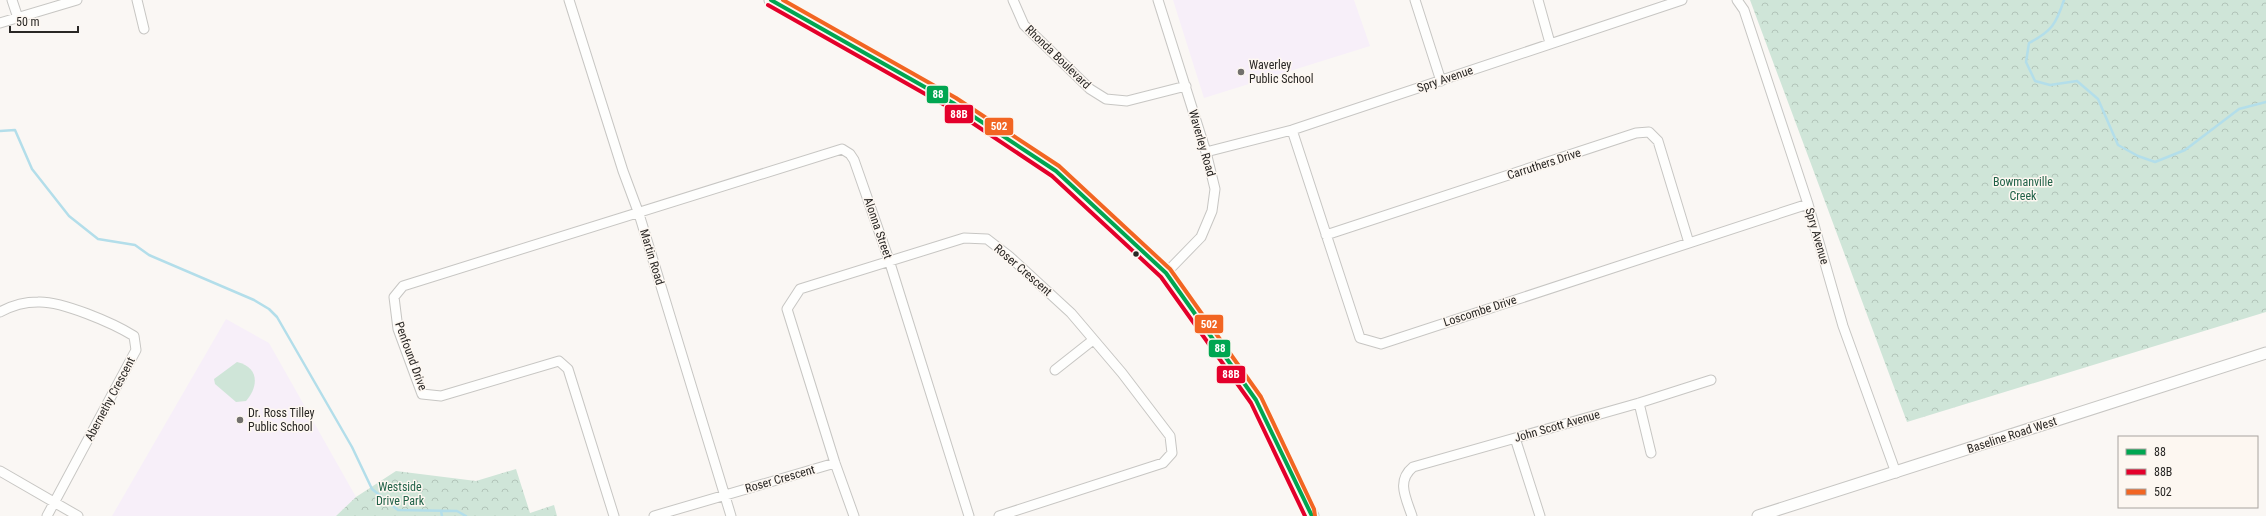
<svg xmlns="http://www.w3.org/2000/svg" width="2266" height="516" viewBox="0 0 2266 516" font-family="'Roboto Condensed',sans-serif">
<defs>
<pattern id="park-crowns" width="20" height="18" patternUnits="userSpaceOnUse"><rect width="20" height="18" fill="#cfe5d8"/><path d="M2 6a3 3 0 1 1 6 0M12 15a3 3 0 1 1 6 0" fill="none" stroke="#b2c4b9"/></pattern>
</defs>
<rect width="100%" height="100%" fill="#faf7f4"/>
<path fill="#f7eff9" d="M1173,0H1354L1370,46L1204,98Z
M226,319L269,343L356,497L336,516H112Z"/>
<path fill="#cfe5d8" d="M237,362C259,367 259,386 246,401L236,402L215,384L214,379Z"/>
<path fill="url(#park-crowns)" d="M1750,0H2266V312L1907,422Z
M516,469L530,513L554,505L557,516H336L356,497L396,471L476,481Z"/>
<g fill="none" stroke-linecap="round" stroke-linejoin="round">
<path stroke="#b3deea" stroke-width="2.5" d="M2064,0C2056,24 2052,31 2029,43L2026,62L2035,81L2050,85L2077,81L2098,99L2118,145L2138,156L2155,162L2185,150L2239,109L2266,102
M0,131L15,130L32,169L69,216L98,239L135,245L149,255L254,300L269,309L277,317L352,447L372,489L398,510L457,511L466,516
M441,511L442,516"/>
<defs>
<path id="minor" d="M12,0L18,18
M137,0L144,29
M569,0L623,171L639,214L731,516
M1013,0L1024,25L1090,89L1106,99L1127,101L1186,86
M1158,0L1206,152L1215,189L1212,211L1201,237L1166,273
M1415,0L1441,81
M1538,0L1550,43
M1737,0L1744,10L1808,204L1843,326L1896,473
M0,23L77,0
M1292,130L1360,338L1381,344L1808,204
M1206,152L1292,130L1682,0
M1326,235L1636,133L1649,132L1658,141L1689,243
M0,312C11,306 26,302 38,302C62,301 113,323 134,336L136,350L47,516
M1055,370L1093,340
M1639,403L1651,453
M1515,438L1540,516
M0,471L78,516
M614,516L568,369L559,361L441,396L422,394L398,329L394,297L403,286L842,149L850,154L854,160L889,260L969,516
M654,516L835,463
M854,516L835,463L787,309L800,289L964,238L987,239L1009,256L1071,313L1122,373L1170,436L1172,453L1163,463L999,516
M1412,516C1406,498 1396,481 1413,467L1639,403L1711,380"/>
<path id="tertiary" d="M1758,516L2266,353"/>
<path id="secondary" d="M771,0L953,103L1056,171L1166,273L1256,400L1312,516"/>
</defs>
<use href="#minor" stroke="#c7c6c3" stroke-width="11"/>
<use href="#tertiary" stroke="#c7c6c3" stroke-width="13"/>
<use href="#secondary" stroke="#c7c6c3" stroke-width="15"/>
<use href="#minor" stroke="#fefefd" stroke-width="9"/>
<use href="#tertiary" stroke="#fefefd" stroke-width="11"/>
<use href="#secondary" stroke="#fefefd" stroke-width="13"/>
<defs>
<path id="bus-1" d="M771,0L953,103L1056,171L1166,273L1256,400L1312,516"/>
<path id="bus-2" d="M768,5L950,108L1052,176L1161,277L1251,403L1305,516"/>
<path id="bus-3" d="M783,0L956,98L1059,166L1170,269L1261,397L1314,509L1315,516"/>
</defs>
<use href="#bus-1" stroke="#fdf7f1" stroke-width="7"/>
<use href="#bus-2" stroke="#fdf7f1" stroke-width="7"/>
<use href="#bus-3" stroke="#fdf7f1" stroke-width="7"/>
<use href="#bus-1" stroke="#00a651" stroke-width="4"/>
<use href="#bus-2" stroke="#e4002b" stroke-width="4"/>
<use href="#bus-3" stroke="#f26522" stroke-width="4"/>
</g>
<g fill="#72706d" stroke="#fdf7f1" stroke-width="1.5">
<circle cx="1241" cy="72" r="4"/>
<circle cx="240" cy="420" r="4"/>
</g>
<circle fill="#292725" stroke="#fdf7f1" stroke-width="1.5" cx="1136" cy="254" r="3.5"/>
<g text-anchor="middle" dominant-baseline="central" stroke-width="3" stroke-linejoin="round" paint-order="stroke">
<g font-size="12" fill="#292725" stroke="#fdf7f1">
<text transform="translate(1058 57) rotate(44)">Rhonda Boulevard</text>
<text transform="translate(1445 79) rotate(-19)">Spry Avenue</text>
<text transform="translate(1202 143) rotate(74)">Waverley Road</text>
<text transform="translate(1544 164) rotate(-18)">Carruthers Drive</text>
<text transform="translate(878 228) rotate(71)">Alonna Street</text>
<text transform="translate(1817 236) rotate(74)">Spry Avenue</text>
<text transform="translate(652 257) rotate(73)">Martin Road</text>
<text transform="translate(1023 270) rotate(41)">Roser Crescent</text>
<text transform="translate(1480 311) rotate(-18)">Loscombe Drive</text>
<text transform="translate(411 356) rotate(70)">Penfound Drive</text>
<text transform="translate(110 399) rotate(-62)">Abernethy Crescent</text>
<text transform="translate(1557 426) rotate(-16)">John Scott Avenue</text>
<text transform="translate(2012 435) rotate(-18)">Baseline Road West</text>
<text transform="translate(780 479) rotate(-16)">Roser Crescent</text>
</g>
<g font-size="12" fill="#292725" stroke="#fdf7f1" text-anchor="start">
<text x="1249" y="65">Waverley<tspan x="1249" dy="14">Public School</tspan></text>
<text x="248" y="413">Dr. Ross Tilley<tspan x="248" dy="14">Public School</tspan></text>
</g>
<g font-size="12" fill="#216248" stroke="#fdf7f1">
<text x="2023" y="182">Bowmanville<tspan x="2023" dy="14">Creek</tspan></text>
<text x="400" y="487">Westside<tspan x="400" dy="14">Drive Park</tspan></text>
</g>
</g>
<g stroke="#fdf7f1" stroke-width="1.5">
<rect x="926" y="85" width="23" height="19" rx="4" fill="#00a651"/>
<rect x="944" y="104" width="30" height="20" rx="4" fill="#e4002b"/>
<rect x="984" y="117" width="30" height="19" rx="4" fill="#f26522"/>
<rect x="1194" y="314" width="30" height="20" rx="4" fill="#f26522"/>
<rect x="1208" y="339" width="23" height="19" rx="4" fill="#00a651"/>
<rect x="1216" y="365" width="30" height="19" rx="4" fill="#e4002b"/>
</g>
<g font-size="11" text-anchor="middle" font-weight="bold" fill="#fff">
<text x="938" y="98">88</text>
<text x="959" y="118">88B</text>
<text x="999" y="130">502</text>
<text x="1209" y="328">502</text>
<text x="1220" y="352">88</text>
<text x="1231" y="378">88B</text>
</g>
<rect x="2118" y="436" width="140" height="72" fill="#fdf7f1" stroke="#a8a49f"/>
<rect x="2126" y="449" width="20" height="6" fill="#00a651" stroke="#a8a49f"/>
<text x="2154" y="456" font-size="12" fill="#292725">88</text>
<rect x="2126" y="469" width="20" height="6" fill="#e4002b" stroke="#a8a49f"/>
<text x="2154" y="476" font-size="12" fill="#292725">88B</text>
<rect x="2126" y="489" width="20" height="6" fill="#f26522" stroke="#a8a49f"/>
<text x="2154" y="496" font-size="12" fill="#292725">502</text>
<path d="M10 26v6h68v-6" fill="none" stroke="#292725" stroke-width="2"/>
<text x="16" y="26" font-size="12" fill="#292725" stroke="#fdf7f1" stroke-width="3" paint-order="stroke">50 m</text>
</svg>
